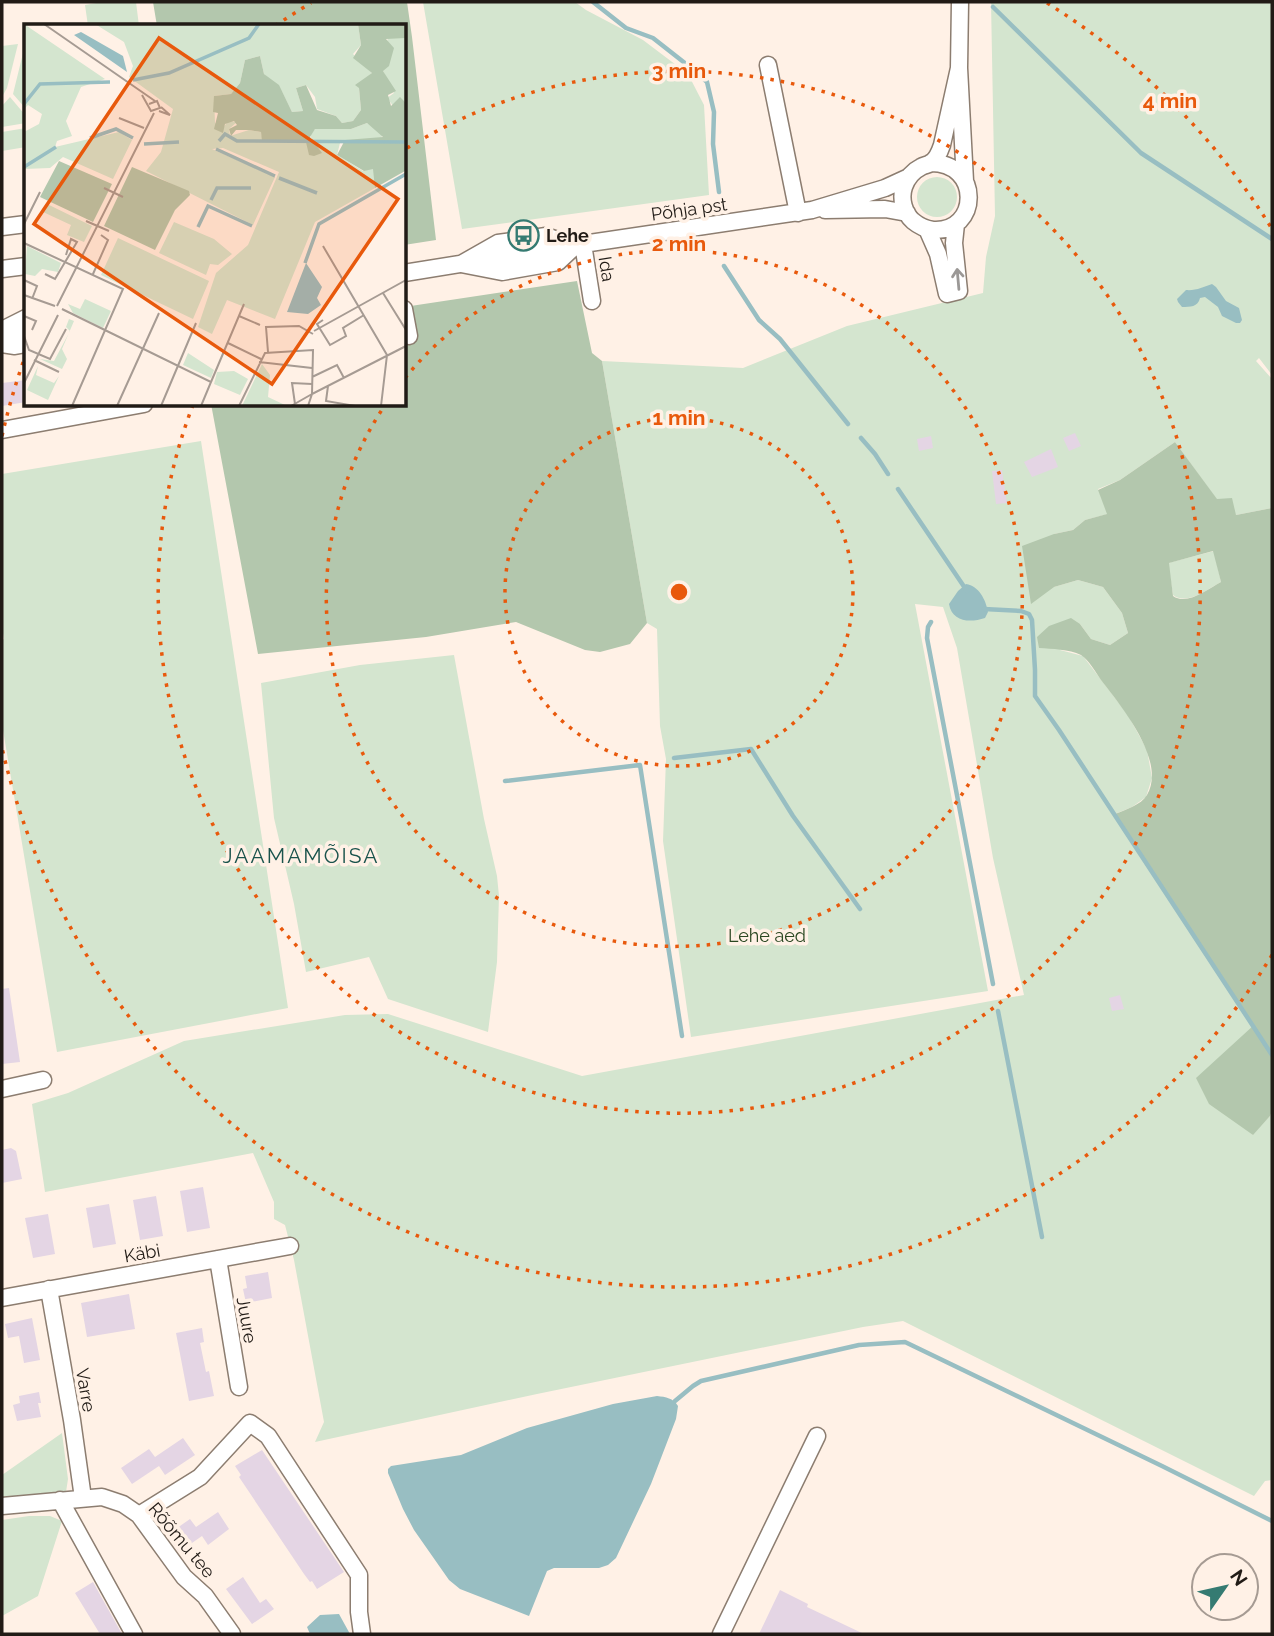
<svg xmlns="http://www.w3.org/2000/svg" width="1274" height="1636" viewBox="0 0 1274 1636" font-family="Raleway,sans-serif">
<rect width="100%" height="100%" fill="#fff1e6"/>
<path fill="#d4e5cf" d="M102,2H136L139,26H88L85,5Z
M423,2H575L586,10L643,40L688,74L704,105L709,195L462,229Z
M991,2H1272V375L1259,358L1256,361L1272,379V508L1236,515L1217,500L1175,442L1120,480L1098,489L1108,514L1085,520L1073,530L1054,534V587L1078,580L1103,587L1122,613L1128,633L1110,645L1091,639L1080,624L1060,650L1083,656L1128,715L1147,750L1152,778L1146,797L1132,807L1115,814L1254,1025L1252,1135L1270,1116L1272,1111V1480L1265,1481L1254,1496L903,1321L863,1327L537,1394L315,1442L324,1422L294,1260L285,1225L274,1219V1202L253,1153L45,1192L32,1104L68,1093L184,1041L345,1015L388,1014L582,1076L1024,995L993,858L957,648L943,607L915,604L988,991L691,1037L663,841L666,759L660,726L657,629L647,623L602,361L743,368L847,326L983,293L986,257L995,216Z
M18,44L7,88L2,97V46Z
M25,45L26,52V109L13,94Z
M10,97L26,116V123L2,127V106Z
M26,128V147L2,151V132Z
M917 197a20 20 0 1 1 40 0a20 20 0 1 1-40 0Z
M201,441L288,1008L57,1052L2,724V640L4,639L2,627V474Z
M1214,551L1221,582C1208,589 1187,606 1173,595L1168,563Z
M454,655L484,819L497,876L499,896L497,962L488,1032L388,999L369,957L306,972L294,904L274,818L261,683L360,665Z
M62,1433L68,1479L66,1492L2,1497V1475Z
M29,1516H50L62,1521L38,1596L2,1616V1520Z"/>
<path fill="#b3c7ad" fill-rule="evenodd" d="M153,2H407L412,37L436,240L404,245V26H157Z
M577,281L592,353L602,361L647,623L630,644L600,652L585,650L516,622L426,637L258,654L211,404H404V307Z
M1175,442L1217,499L1232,498L1236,515L1272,508V1111L1270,1116L1253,1135L1209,1104L1196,1078L1254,1025L1115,814C1125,810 1141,805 1147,795C1167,761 1121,706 1101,680C1096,673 1089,660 1081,655C1069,649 1052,649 1039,648L1037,637L1049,626L1071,618L1080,624L1091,639L1110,645L1128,633L1122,613L1103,587L1078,580L1054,587L1031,604L1022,546L1054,534L1073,530L1085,520L1107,514L1098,490L1120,480ZM1213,551L1221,582C1208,589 1187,606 1173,596L1169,563Z"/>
<path fill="#98bec2" d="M1212,284L1216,287L1226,301L1239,308L1242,320L1240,323H1236L1222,316L1218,307L1205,297L1200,298C1198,307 1190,307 1182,307L1178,302L1177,299L1186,290C1195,291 1204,287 1212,284Z
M966,584C979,586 986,600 988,612L985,618C970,623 952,622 949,604L958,591Z
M657,1396C666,1397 673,1398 678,1406L676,1419L651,1484L616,1558L608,1565L599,1568H554L547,1571L529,1616L460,1589L449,1580L414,1530L403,1509L388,1473V1469L391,1466L461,1455L527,1428L613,1404Z
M339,1614L350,1634H310L307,1627L320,1615Z"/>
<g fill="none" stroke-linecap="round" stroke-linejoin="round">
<path stroke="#98bec2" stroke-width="4.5" d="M593,2L626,28L653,38L695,71L707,82L714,112L713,144L719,192
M993,7L1141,153L1272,239
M724,266L759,320L780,339L848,424
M861,438L875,454L888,474
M898,489L967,591
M984,609L1021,611L1029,614L1032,620L1035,670V696L1059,730L1272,1055
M931,622L928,627L927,638L993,984
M674,758L751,749L793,816L860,909
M505,781L640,765L682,1036
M998,1011L1042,1237
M675,1401L693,1386L701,1381L859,1345L905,1342L1162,1466L1272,1521"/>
</g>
<path fill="#e4d5e4" d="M26,380V402L2,406V383Z
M1075,433L1081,446L1069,451L1063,438Z
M931,436L933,448L919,451L917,439Z
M1051,449L1058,467L1032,477L1024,462Z
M1002,470L1007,503L996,504L992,471Z
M9,988L20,1062L2,1064V989Z
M1120,995L1124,1009L1112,1011L1109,998Z
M11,1148L16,1151L22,1179L2,1183V1150Z
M203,1187L210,1228L187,1232L180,1191Z
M156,1196L163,1236L140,1240L133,1200Z
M109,1204L116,1244L93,1248L86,1208Z
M48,1214L55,1254L33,1258L25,1218Z
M268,1272L272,1298L246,1303L243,1289L247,1288L245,1276Z
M129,1294L135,1329L87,1337L81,1303Z
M32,1318L40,1360L24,1363L19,1336L8,1338L5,1324Z
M202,1328L204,1342L200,1343L206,1372L209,1371L214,1396L189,1401L176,1333Z
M39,1392L41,1403H38L41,1417L17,1421L13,1405L20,1403L19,1396Z
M183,1438L195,1455L165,1475L159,1466L132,1484L121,1468L149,1449L155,1457Z
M262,1450L344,1572L317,1589L312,1581L310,1582L304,1574L239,1477L241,1475L235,1466Z
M218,1512L229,1529L208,1545L202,1536L179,1552L167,1535L190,1519L196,1527Z
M243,1577L260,1603L266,1599L274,1609L252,1624L226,1589Z
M93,1582L122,1634H100L75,1593Z
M780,1590L808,1604L807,1607L864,1634H759Z"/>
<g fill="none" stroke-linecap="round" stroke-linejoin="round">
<defs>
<path id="minor" d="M960,2L959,68L965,181
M768,65L798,213
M930,163C982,162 980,233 933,230C925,229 919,226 913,221C904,213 900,199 904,187C907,178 913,171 921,167C924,165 928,165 931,163C937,159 940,151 942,145L959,68
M825,210L885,209L907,213
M2,227L26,224
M927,229L938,254L947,294L959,291L954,243L956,224
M546,236L575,246L558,262L502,272L461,264L498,243Z
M583,244L592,301
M2,269L26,266
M404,273L583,244L812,210L885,188L909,177
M404,309L409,336
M2,330L26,318
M2,337L26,333
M2,344L15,346L26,344
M2,430L144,404
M2,1089L43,1080
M218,1259L239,1387
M49,1289L72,1420L83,1498
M2,1298L290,1246
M60,1500L134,1634
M2,1506L102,1497L123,1504L139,1515L184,1577L205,1596L232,1634
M139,1515L200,1477L250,1423L268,1436L359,1575V1612L362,1634
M721,1634L817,1436"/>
</defs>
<use href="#minor" stroke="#8c7d70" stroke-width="19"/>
<use href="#minor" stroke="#fff" stroke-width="16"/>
</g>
<defs><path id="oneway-shaft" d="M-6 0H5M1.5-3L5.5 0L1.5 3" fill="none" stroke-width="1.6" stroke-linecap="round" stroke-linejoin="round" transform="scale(1.75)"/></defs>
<use stroke="#9b9896" href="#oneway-shaft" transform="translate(958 279) rotate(-95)"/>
<g fill="none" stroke="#e8590c" stroke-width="3.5" stroke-dasharray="3.5 7">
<circle cx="679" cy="592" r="174"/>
<path d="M405 378A348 348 0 1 1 385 405"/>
<path d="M407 148A521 521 0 1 1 193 405"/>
<path d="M1272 955A695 695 0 0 1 2 748M2 436A695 695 0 0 1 26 354M275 26A695 695 0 0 1 311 3M1047 3A695 695 0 0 1 1272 229"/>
</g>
<defs>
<symbol id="bus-ring" viewBox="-11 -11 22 22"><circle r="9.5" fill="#fff1e6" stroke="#357b72" stroke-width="1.5"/><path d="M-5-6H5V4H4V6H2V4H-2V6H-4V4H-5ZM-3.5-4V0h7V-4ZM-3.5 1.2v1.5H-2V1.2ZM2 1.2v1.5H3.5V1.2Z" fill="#357b72"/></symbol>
</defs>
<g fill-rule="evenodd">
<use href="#bus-ring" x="506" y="218" width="35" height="35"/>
</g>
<g text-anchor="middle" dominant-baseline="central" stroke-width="7" stroke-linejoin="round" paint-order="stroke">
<g font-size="18" fill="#211b16" stroke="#fff1e6">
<text transform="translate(689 209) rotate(-8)">Põhja pst</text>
<text transform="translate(607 269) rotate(81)">Ida</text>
<text transform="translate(142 1253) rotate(-10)">Käbi</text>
<text transform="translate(247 1320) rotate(80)">Juure</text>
<text transform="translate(86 1390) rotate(80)">Varre</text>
<text transform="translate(182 1540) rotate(50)">Rõõmu tee</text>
</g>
<g font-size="18" font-weight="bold" fill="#211b16" stroke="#fff1e6" text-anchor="start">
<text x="546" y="235">Lehe</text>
</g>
<g font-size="18" fill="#2a4721" stroke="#fff1e6">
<text x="767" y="935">Lehe aed</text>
</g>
<g font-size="21" letter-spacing="2" fill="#1a534c" stroke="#fff1e6">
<text x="301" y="855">JAAMAMÕISA</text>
</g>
</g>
<g transform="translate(24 24)">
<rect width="382" height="382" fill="#fff1e6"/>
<path d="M0,0L81,55L57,63L42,97L48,112L33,117L31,123L95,108L108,116L89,155L39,133L26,144L0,145V108L15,100L18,90L4,81L0,85ZM71,0H334L337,21L329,30L348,49L335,64L337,86L329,97L318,99L312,92L293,85L291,73L282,61L272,64L279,87L268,88L258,68L240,50L236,32L221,36L216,59L207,70L190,72L191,99L199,104L204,97L213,98L205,105L206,112L225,106L237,108L239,117L283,118L288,116L286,110L291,105H327L343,99L360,110L355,116L316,119L313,131L339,147L349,144L354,153L351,164L291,198L251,295L203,276L188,310L174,303L192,249L224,221L255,148L199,124L188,125L251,153L229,201L122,147L137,128L149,85L105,53L109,42L100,18ZM364,12L381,14V78L375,75L370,83L363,74L370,69L359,47ZM23,180L68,202L60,218L43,211L47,201L19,188ZM150,198L190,215L208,230L194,241L186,240L182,251L135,229ZM94,214L185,257L169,295L77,251ZM3,222L37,239L34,248L18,245L11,252L1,250ZM61,275L87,287L79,304L49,289L44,280L56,285ZM45,295L50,297L38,325L43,335L38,345L16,335L30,337L46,307L42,303ZM164,329L190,346L187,354L159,341ZM238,340L246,351L244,373L261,381L218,382ZM14,342L12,351L30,359L35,352L24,376L3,366ZM210,347L224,355L216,371L190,360L193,348Z" fill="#d4e5cf"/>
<path d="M334,0H381V14L362,15L370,24L365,42L359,47L372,67L364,71L367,82L376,73L381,78V147L351,164L349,145L340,147L313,131L321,116L359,113L343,99L327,105H291L286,113L298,129L290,132L285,131L282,118L238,117L237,108L225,106H212L207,112L205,105L213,101L210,97L201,100L199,109L190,105L194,89L189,88L190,72L207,70L216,59L221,36L236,32L240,50L255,61L268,88L279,87L272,64L282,61L293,86L312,92L318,99L329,97L337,86L335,64L331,61L348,49L329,34L337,21ZM35,137L88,160L69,198L16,173ZM108,143L165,167L166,171L151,186L131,226L80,202Z" fill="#b3c7ad"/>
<path d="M57,8L99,32L103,48L50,11ZM282,239L298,263L293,274L297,281L284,290L263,288Z" fill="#98bec2"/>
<path fill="none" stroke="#98bec2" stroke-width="3.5" d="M109,56L145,49L225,14L235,0M0,80L16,60L86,58M66,114L92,105L109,114M195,117L201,110L213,117L382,118M120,120L155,118M192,125L251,152M0,143L32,123M255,154L293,169M187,176L193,164H227M174,203L184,182L228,202M281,239L295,200L382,150"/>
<path fill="none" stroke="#a69b93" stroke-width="2" d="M20,0L131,77M118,71L127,87L136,84L133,77L125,80M135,87L146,91L137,83M95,94L120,104M80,164L99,173M62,197L85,207M0,200L16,168M0,219L99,265L48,382M299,222L363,331L357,382M21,250L31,255L53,218L47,215L42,231M69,250L84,216L77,211M0,256L13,262L8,275M359,269L382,306M0,271L31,282M33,282L130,89M38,285L187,358L177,382M0,292L12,297L8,306M215,292L236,301M299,296L293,300L306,321L322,312L319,304L340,291M290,307L382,256M0,312L5,326L26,335L42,305M204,319L237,335M244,328L242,303L275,302L289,310M10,336L35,348M235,338L288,344M288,353L313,341L320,354M187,358L220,280M0,359L34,291M304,362L302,377L331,382M271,380L268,359L288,360M93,382L135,289M137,382L172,299M215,382L241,329L289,326L288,370L267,382M284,382L288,370L382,322"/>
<path fill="#e8590c" fill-opacity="0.15" stroke="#e8590c" stroke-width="3.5" d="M135,14L374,175L248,360L10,200Z"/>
<rect width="382" height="382" fill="none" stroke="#211b16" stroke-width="3.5"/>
</g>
<circle cx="679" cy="592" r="10" fill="#e8590c" stroke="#fff1e6" stroke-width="3.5"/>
<g font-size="21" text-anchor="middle" font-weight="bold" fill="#e8590c" stroke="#fff1e6" stroke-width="7" stroke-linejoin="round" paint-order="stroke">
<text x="679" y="78">3 min</text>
<text x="1170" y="108">4 min</text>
<text x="679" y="251">2 min</text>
<text x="679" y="425">1 min</text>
</g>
<rect width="1274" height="1636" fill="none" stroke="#211b16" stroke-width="7"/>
<g transform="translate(1225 1587) rotate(56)"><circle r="33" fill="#fff1e6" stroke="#a69b93" stroke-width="2"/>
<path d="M0-5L12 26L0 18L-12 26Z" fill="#357b72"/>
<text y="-10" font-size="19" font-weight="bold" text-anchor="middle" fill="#211b16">N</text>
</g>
</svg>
